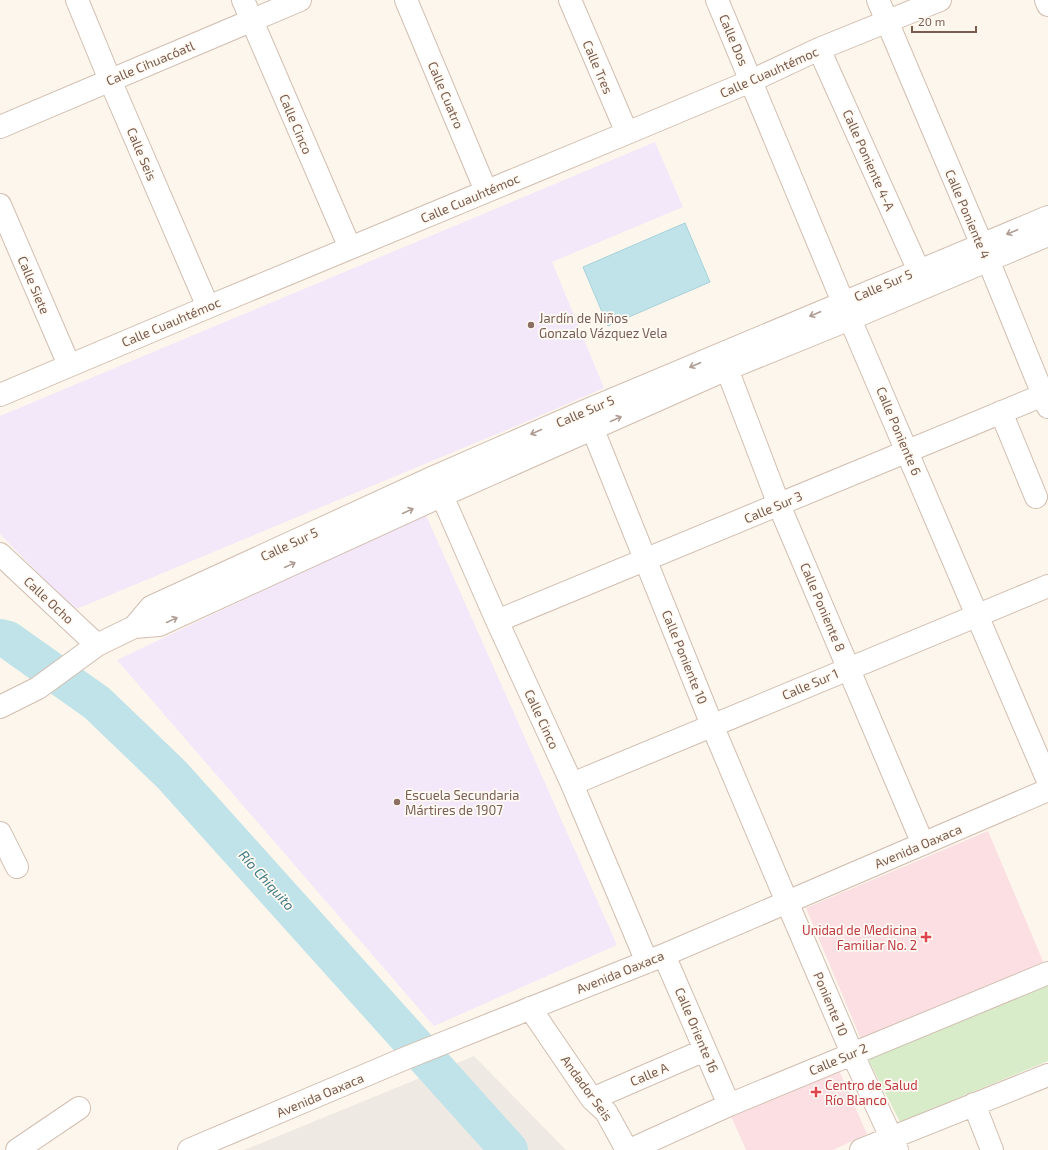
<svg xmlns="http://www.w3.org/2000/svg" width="1048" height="1150" viewBox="0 0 1048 1150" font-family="'Exo 2',sans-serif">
<rect width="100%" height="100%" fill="#fdf6ec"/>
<path fill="#efe9e4" d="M474,1056L566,1150H244Z"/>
<path fill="#f3e8fa" d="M655,142L683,207L552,262L604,388L523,423L74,610L0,534V416Z
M425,513L617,945L434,1026L117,660Z"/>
<path fill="#fbdfe3" d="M988,831L1045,966L863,1044L806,908Z
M838,1068L867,1134L833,1150H746L731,1116Z"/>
<path fill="#d8ecc9" d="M1048,985V1061L900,1122L867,1057Z"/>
<path fill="#bfe3e8" stroke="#a5d3da" d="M685,223L710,282L608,326L583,267Z"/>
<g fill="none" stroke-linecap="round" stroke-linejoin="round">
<path stroke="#bfe3e8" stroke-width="38" d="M0,638L8,640L97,703L172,775L509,1150"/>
<defs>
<path id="minor" d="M77,0L110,80L208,307
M243,0L350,248
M406,0L486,191
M570,0L627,133
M717,0L850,319L1048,781
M878,0L982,245L1048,407
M1046,0L1048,5
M819,49L919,271
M0,127L300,0
M0,205L69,365
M727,369L779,505L923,844
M0,395L208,307L627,133L751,81L819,49L940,0
M1001,412L1036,497
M587,415L712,725L787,902L852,1053L897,1150
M436,482L497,621L572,784L647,962
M0,554L97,645
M497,621L1048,393
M134,627L159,625L441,496L727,369L850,319L1048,235
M0,707L38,688L97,645L134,627L151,607L434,477L585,411L1048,217
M572,784L1048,586
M0,833L17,867
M664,955L729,1105
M530,1008L592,1099L606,1112L627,1150
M592,1099L705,1050
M974,1104L992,1150
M17,1150L79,1108
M189,1150L406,1058L664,955L1048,790
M630,1150L729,1105L1048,973
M861,1150L1048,1075"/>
</defs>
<use href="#minor" stroke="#d1beb0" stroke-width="24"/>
<use href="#minor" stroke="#fff" stroke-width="22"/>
</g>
<defs><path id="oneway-shaft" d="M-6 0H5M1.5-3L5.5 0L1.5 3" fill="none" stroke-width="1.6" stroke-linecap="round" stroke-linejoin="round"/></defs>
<g stroke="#af9d94">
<use href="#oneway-shaft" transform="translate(1012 232) rotate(157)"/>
<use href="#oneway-shaft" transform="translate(815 314) rotate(157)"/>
<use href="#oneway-shaft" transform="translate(695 365) rotate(157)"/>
<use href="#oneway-shaft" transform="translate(616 419) rotate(-24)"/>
<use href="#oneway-shaft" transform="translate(536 432) rotate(156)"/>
<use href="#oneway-shaft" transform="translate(408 511) rotate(-25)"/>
<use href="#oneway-shaft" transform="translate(290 565) rotate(-25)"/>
<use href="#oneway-shaft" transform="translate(172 620) rotate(-25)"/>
</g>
<g fill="#8d6e63" stroke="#fffaf3" stroke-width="1.5">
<circle cx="531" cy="325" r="4"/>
<circle cx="397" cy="802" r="4"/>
</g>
<g fill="#e0444e" stroke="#fffaf3" stroke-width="1.5">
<path d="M924 931h4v4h4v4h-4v4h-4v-4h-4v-4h4z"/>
<path d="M814 1086h4v4h4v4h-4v4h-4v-4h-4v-4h4z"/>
</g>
<g text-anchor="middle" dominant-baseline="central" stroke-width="3.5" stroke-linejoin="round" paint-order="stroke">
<g font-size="13" fill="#7a5c4d" stroke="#fffaf3">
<text transform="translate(734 40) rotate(67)">Calle Dos</text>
<text transform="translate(150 63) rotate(-23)">Calle Cihuacóatl</text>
<text transform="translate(598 67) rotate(67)">Calle Tres</text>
<text transform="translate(769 72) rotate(-24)">Calle Cuauhtémoc</text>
<text transform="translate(446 95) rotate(67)">Calle Cuatro</text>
<text transform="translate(296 124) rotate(67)">Calle Cinco</text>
<text transform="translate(142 154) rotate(67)">Calle Seis</text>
<text transform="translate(869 160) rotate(66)">Calle Poniente 4-A</text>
<text transform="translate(470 198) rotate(-23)">Calle Cuauhtémoc</text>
<text transform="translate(968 214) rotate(67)">Calle Poniente 4</text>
<text transform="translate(34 285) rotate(67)">Calle Siete</text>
<text transform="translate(883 285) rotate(-23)">Calle Sur 5</text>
<text transform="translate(171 322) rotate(-23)">Calle Cuauhtémoc</text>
<text transform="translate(585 411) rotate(-23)">Calle Sur 5</text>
<text transform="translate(899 431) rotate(67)">Calle Poniente 6</text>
<text transform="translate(773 507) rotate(-23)">Calle Sur 3</text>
<text transform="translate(289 544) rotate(-25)">Calle Sur 5</text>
<text transform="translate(49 600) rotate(43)">Calle Ocho</text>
<text transform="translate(823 607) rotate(67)">Calle Poniente 8</text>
<text transform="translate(685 657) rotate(68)">Calle Poniente 10</text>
<text transform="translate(810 684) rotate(-23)">Calle Sur 1</text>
<text transform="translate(542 719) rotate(65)">Calle Cinco</text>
<text transform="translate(918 846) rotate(-23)">Avenida Oaxaca</text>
<text transform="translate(620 972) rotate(-22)">Avenida Oaxaca</text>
<text transform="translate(831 1004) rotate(67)">Poniente 10</text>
<text transform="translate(697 1030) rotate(67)">Calle Oriente 16</text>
<text transform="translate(838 1059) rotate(-23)">Calle Sur 2</text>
<text transform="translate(649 1074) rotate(-23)">Calle A</text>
<text transform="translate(587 1088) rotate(54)">Andador Seis</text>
<text transform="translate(320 1095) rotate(-23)">Avenida Oaxaca</text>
</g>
<g font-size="13" fill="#785e54" stroke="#fffaf3" text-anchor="start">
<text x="539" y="318">Jardín de Niños<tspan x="539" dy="15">Gonzalo Vázquez Vela</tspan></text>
<text x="405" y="795">Escuela Secundaria<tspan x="405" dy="15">Mártires de 1907</tspan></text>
</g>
<g font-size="13" fill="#be3a42" stroke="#fffaf3" text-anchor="end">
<text x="917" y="930">Unidad de Medicina<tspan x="917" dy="15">Familiar No. 2</tspan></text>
<text x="825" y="1085" text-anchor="start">Centro de Salud<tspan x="825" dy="15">Río Blanco</tspan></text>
</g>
<g font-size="14" font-style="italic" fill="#437c86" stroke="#fffaf3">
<text transform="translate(267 880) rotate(48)">Río Chiquito</text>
</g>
</g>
<path d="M912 26v6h64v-6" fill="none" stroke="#7a5c4d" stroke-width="2"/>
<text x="918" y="26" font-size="12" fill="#7a5c4d" stroke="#fffaf3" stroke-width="3" paint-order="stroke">20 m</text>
</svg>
